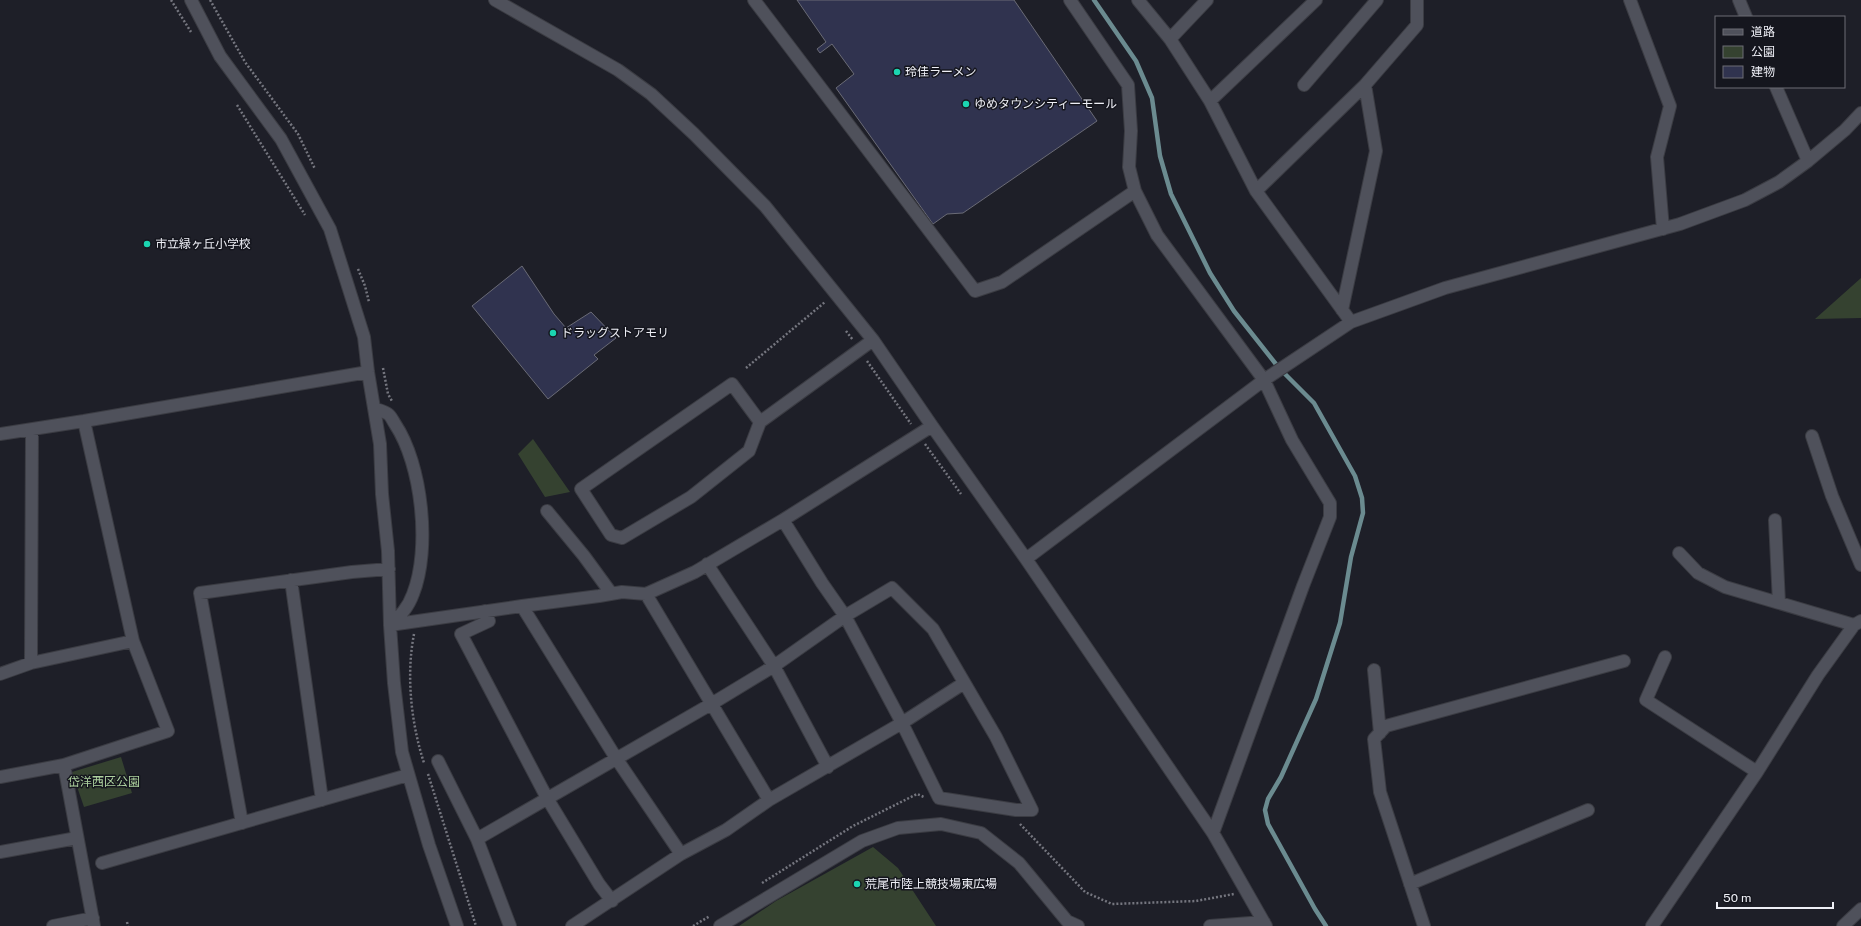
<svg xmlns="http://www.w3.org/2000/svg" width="1861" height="926" viewBox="0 0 1861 926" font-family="'Public Sans','Noto Sans JP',sans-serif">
<rect width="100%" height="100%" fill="#1e1f28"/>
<path fill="#354230" d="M1861,278V318L1815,319Z
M533,439L570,492L545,497L518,454Z
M121,757L132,793L84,807L72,772Z
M873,847L898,868L936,926H739L776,901Z"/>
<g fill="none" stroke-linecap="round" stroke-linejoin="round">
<path stroke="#6b8b90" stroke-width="4.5" d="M1094,0L1136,61L1152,98L1160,156L1171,194L1210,273L1234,311L1279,368L1314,403L1355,476L1362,498L1363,513L1351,557L1340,623L1316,699L1281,777L1268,799L1265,810L1268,824L1315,909L1326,926"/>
</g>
<path fill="#30334f" stroke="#6a6b76" d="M797,0H1014L1097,121L963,213L947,214L933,224L836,88L854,74L832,44L820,53L817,49L826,42Z
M522,266L554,314L566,328L591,312L616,338L594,355L598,359L548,399L472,306Z"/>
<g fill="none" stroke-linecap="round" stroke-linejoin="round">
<defs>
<path id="minor" d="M191,0L220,56L281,139L330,229L364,337L368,372L380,444L382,494L388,551L390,625L394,683L402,752L429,845L457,926
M495,0L618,70L651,94L694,134L765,206L873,340L932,426L1026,559L1213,833L1266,926
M754,0L975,291L1002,282L1135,191
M1070,0L1128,85L1131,131L1129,167L1135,191L1157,235L1264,380L1292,440L1330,503V517L1303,586L1213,833
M1138,0L1170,39L1210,101L1256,191L1351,322
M1630,0L1670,106L1657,157L1663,229
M1739,0L1746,17
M1170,39L1207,0
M1304,85L1377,0
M1776,87L1808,161
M1210,101L1316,0
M1256,191L1365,85L1417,25V0
M1342,310L1376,151L1365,85
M374,408C378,410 384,411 388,414C391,416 393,421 395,424C422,464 431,549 413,594C408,608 400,616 390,625
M760,422L732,384L581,489L611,535L622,538L691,497L749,451L760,422L873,340
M0,434L84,421
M1812,436L1832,496L1861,565
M547,511L584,556L611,593
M1775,520L1779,603
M1679,553L1698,573L1725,587L1854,625
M1026,559L1264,380L1351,322L1445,288L1680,224L1745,200L1779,182L1808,161L1845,130L1861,113
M707,564L774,666L828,767
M291,580L322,800
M646,594L769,800
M522,606L616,758L681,854
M485,611L489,621L461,634L547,798L599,884L612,901
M390,625L522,606L599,596L622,592L646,594L695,572L783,520L932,426
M133,641L84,421L368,372
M1665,657L1646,700L1757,772
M31,663L32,429
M1374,670L1380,733
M0,674L31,663L133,641L168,731L64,765L94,926
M438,761L477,839L510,926
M0,777L64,765
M242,823L200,593L352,572L389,569
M477,839L713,703L774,666L845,616L892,588L933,629L996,737L1032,810H1016L939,798L902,723L964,683
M0,852L77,838
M102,863L408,775
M1410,884L1588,810
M53,926L93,918
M572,926L681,854L726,830L769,800L902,723L845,616L822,583L783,520
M720,926L862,841L898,828L941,824L981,833L1019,863L1067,921L1078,926
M1210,926L1264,922
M1424,926L1380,792L1374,739L1386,726L1624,661
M1652,926L1757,772L1818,675L1854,625L1861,621
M1843,926L1861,909"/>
</defs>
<use href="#minor" stroke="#3b3c43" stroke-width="14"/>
<path stroke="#75767f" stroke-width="2.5" stroke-dasharray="2 2" stroke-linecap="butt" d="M171,0L191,32
M210,0L245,62L298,134L315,169
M237,105L305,215
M358,269L365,286L369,302
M846,331L853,340
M867,361L911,424
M383,368L388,394L392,401
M746,368L825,302
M925,444L961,494
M414,634C406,675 411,723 424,763
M428,774L476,926
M1020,824L1085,892L1112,904L1196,901L1234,894
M762,883L853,826L917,794L924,797
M127,922L128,926
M693,926L710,916"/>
<use href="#minor" stroke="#4f515b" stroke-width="12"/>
</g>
<g fill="#1bd5b1" stroke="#15161e" stroke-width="1.5">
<circle cx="897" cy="72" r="4"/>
<circle cx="966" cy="104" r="4"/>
<circle cx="147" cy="244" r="4"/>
<circle cx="553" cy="333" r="4"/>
<circle cx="857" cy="884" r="4"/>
</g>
<g text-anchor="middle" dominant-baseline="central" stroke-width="3" stroke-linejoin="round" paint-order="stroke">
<g font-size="12" fill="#eeeff6" stroke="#15161e" text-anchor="start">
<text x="905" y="72">玲佳ラーメン</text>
<text x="974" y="104">ゆめタウンシティーモール</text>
<text x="155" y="244">市立緑ヶ丘小学校</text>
<text x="561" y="333">ドラッグストアモリ</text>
<text x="865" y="884">荒尾市陸上競技場東広場</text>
</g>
<g font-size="12" fill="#aed29f" stroke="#15161e">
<text x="104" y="782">岱洋西区公園</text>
</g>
</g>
<rect x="1715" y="16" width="130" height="72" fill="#15161e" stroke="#6c6d74"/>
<rect x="1723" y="29" width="20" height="6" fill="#4f515b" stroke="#6c6d74"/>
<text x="1751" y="36" font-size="12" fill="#eeeff6">道路</text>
<rect x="1723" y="46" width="20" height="12" fill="#354230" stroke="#6c6d74"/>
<text x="1751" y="56" font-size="12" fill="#eeeff6">公園</text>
<rect x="1723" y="66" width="20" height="12" fill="#30334f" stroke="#6c6d74"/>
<text x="1751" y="76" font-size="12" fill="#eeeff6">建物</text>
<path d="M1717 902v6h116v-6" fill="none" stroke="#eeeff6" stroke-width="2"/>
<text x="1723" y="902" font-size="12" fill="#eeeff6" stroke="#15161e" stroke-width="3" paint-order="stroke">50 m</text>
</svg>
